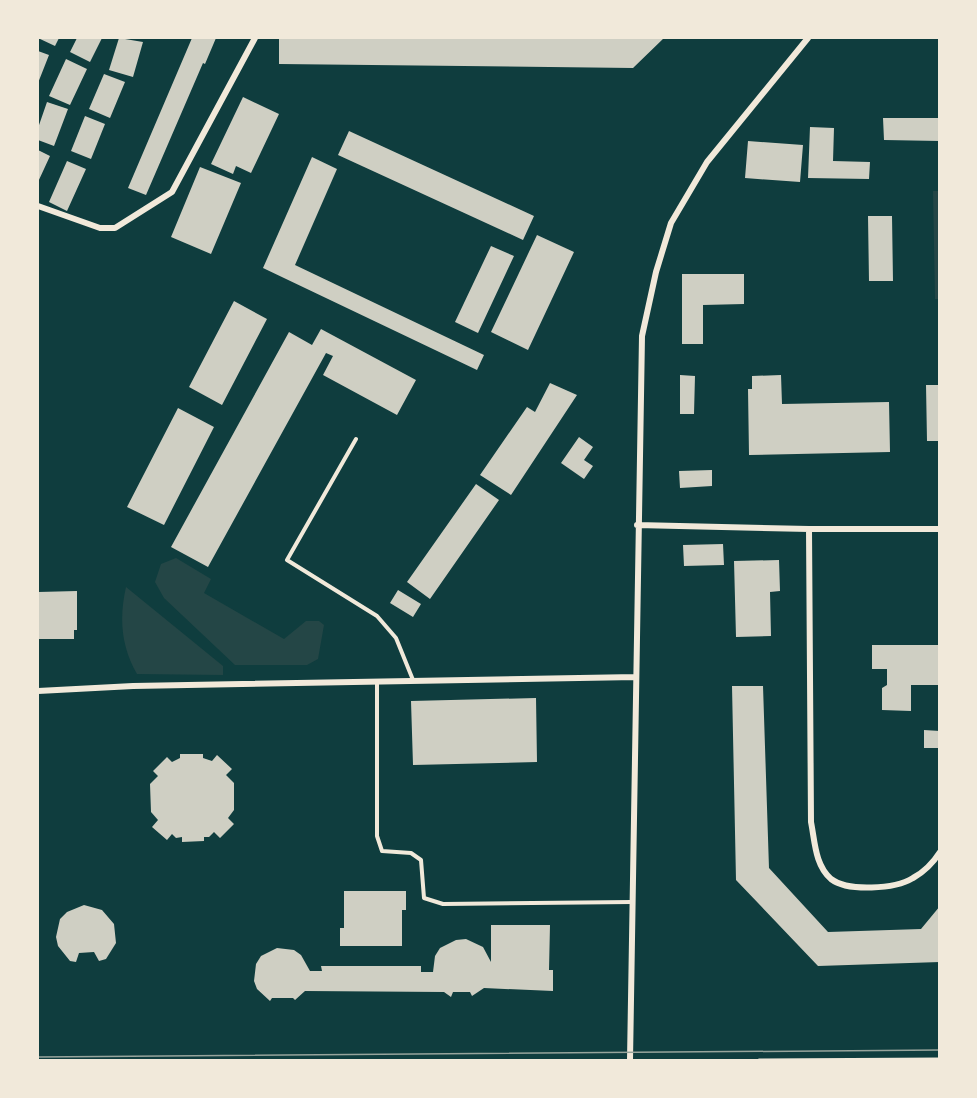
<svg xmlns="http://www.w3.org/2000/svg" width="977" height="1098" viewBox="0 0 977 1098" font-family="Cabin,sans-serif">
<rect width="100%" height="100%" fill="#0f3d3e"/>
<path fill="#244646" d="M933,191H939V299H935Z
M176,558L211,579L204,593L284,639L306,621H319L324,625L318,659L307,665H235L164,598L155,582L161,564Z
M126,587L223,666V675L137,674C121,646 119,618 126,587Z"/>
<path fill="#cfcfc3" d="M38,38H59L55,46Z
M77,38H102L90,62L70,52Z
M119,38L143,42L133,77L109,70Z
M192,38H216L205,64L203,63L146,195L128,188Z
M279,38H664L633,68L279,64Z
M38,51L49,55L38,83Z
M66,59L87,69L70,105L49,96Z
M104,74L125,82L110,118L89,109Z
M243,97L279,114L251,173L236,166L233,174L211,164Z
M47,102L68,109L54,146L38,140V128Z
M85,116L105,124L91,159L71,151Z
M883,118H940V141L884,140Z
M810,127L834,128L833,161L870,162L869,179L808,178Z
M349,131L534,216L523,240L338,155Z
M748,141L803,145L800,182L745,178Z
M38,150L50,156L38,182Z
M312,157L337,169L295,265L484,355L477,370L263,268Z
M67,161L86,169L67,211L49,202Z
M200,167L241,183L211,254L171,237Z
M868,216H892L893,281H869Z
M537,235L574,252L528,350L491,332Z
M491,246L514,256L478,333L455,322Z
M682,274H744V304L703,305V344H682Z
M234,301L267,319L222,405L189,387Z
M321,329L416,380L397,415L323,375L333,356L326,353L208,567L171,547L289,332L312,345Z
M680,375L695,376L694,414H680Z
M781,375L782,404L889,402L890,452L749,455L748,389H752V376Z
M550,383L577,395L511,495L480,475L527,407L535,412Z
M926,385H940V441H927Z
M178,408L214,427L164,525L127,507Z
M579,437L593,447L584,460L593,466L584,479L561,463Z
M712,470V486L680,488L679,471Z
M476,484L499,500L430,599L407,582Z
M723,544L724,565L684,566L683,545Z
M779,560L780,591L770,592L771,636L736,637L734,561Z
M398,590L421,604L413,617L390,603Z
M77,591V630H74V639H38V592Z
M872,645H940V685H911V711L882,710V688L887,685V669H872Z
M732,686H763L769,868L828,932L921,929L940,906V962L818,966L736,880Z
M536,698L537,762L413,765L411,701Z
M924,730L940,731V748H924Z
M180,754H203V758L212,761L217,755L232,769L226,775L234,783V810L228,818L234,824L220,838L214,832L209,837H204V841L182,842V837L176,838L172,834L167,840L152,827L158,820L151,812L150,784L158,776L153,771L167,757L172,762L180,758Z
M344,891H406V910H402V946H340V928H344Z
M84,905L102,910L114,924L116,943L106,959L99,961L94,952L79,953L76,962L70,961L58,946L56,937L60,919L67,912Z
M491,925H550L549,970H553V991L484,988L472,996L470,992H453L451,997L444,992L305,991L295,1000L293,998H272L270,1001L257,989L254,981L256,964L261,956L277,948L294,950L301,955L310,971H322L321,966H421V972H433L435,956L440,948L456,940L466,939L483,947L491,962Z"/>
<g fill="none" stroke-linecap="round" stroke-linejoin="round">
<path stroke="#f1e9da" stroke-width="3" d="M759,1060L940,1059"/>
<path stroke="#f1e9da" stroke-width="4" d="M356,439L287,560L377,616L396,638L413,680
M377,682V836L382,851L411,853L421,860L424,898L443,904L632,902"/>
<path stroke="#f1e9da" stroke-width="6" d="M38,206L100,228H115L172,192L255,38
M637,525L809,529H940
M809,529L811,822C815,842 815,865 831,879C848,892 895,889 913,878C924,872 933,863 940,852
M38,691L133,686L636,677
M630,1060L642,336L656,272L671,223L707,162L808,38"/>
<path stroke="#97a49c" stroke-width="1.5" d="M38,1057L940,1050"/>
</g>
<rect width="977" height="1098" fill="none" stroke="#f1e9da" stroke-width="78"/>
</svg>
